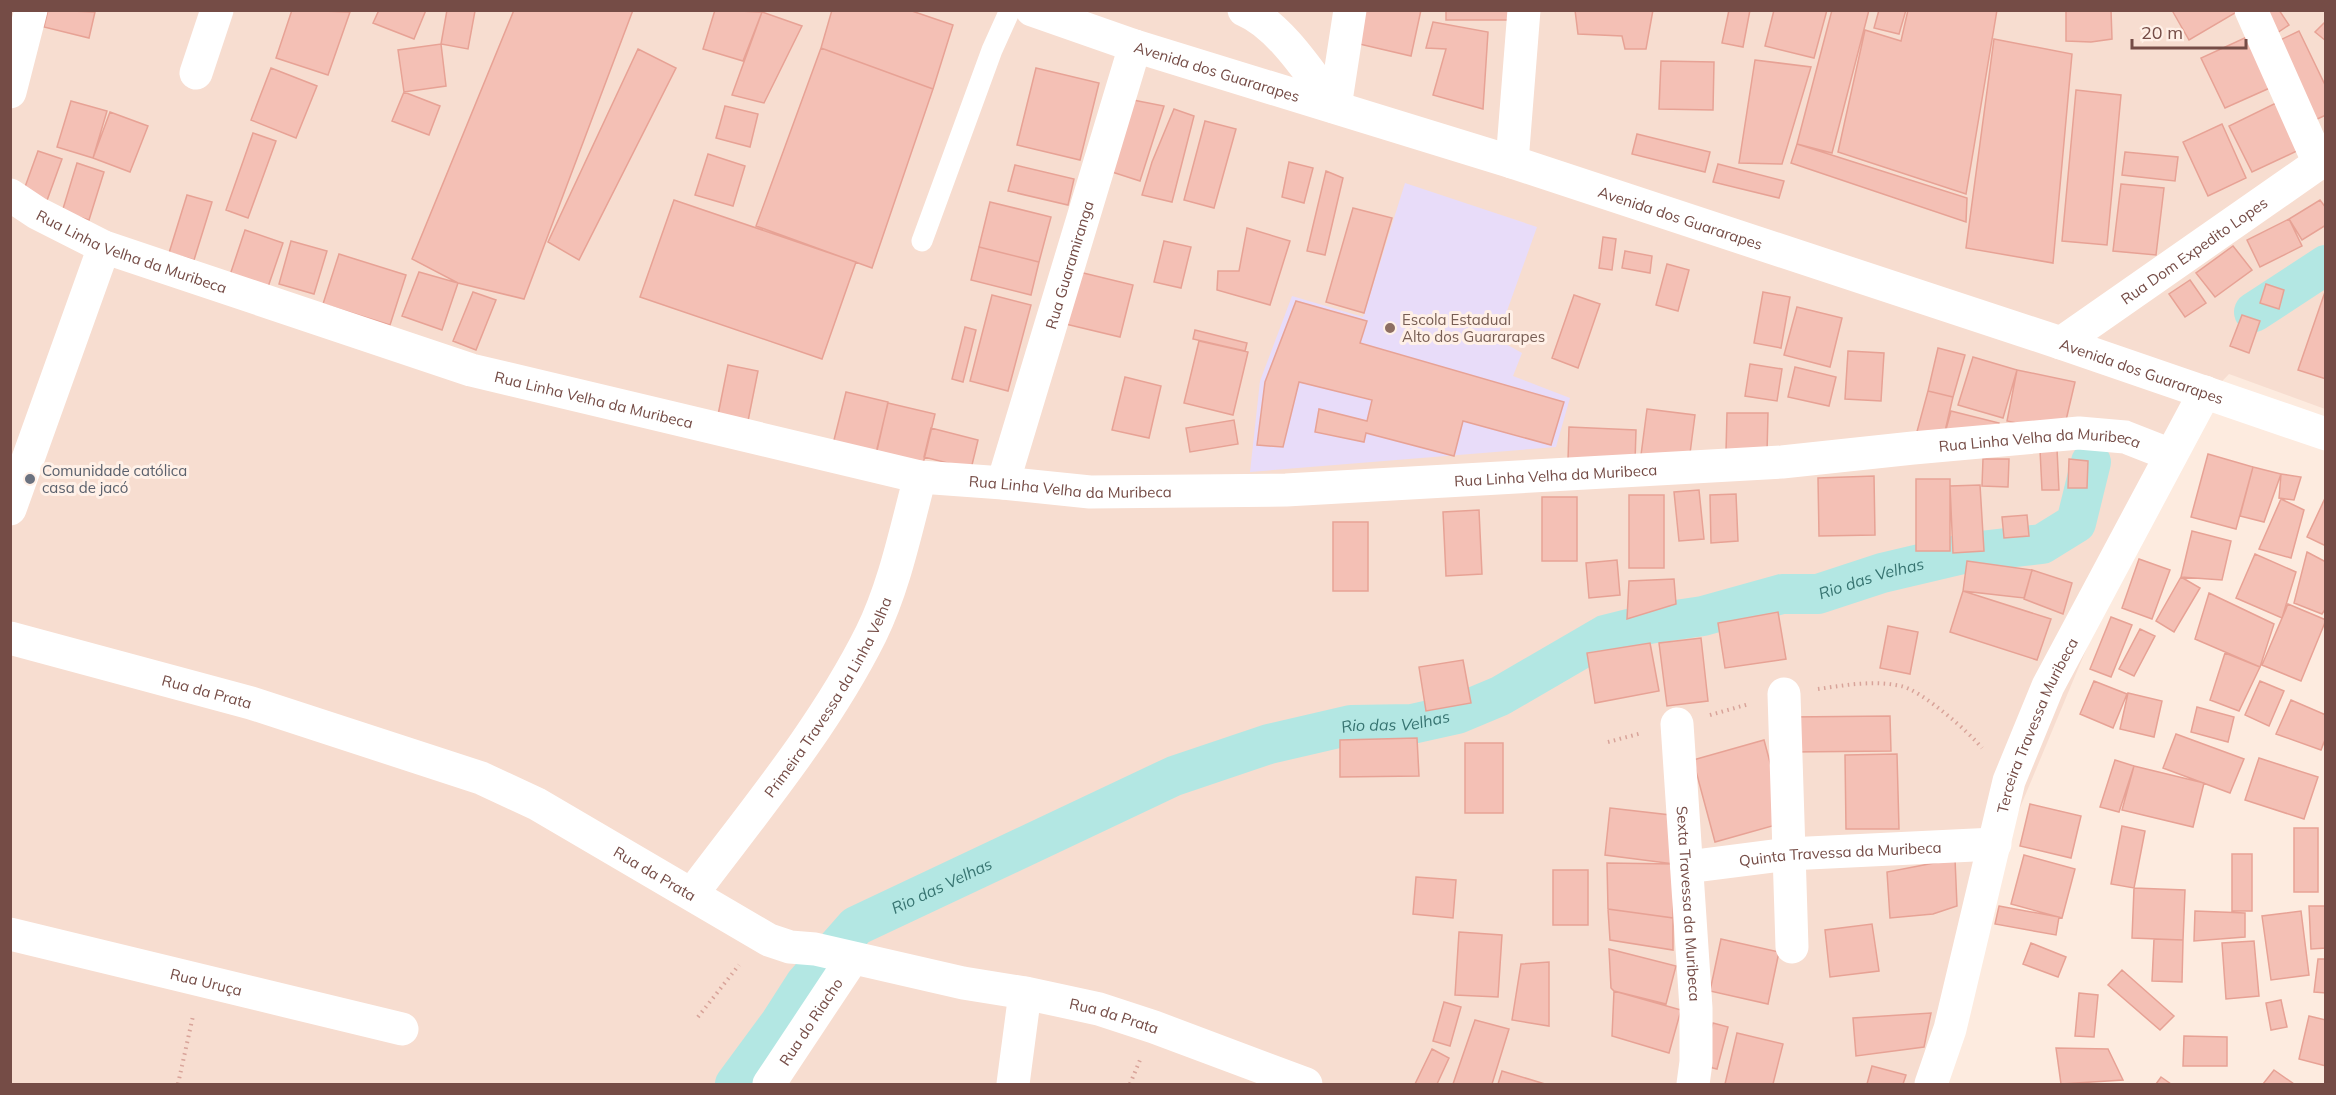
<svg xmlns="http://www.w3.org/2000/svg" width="2336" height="1095" viewBox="0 0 2336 1095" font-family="Mulish,sans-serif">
<rect width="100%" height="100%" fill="#fdebdf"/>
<path fill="#f7ddd0" d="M10,11H2325V409L2229,374L2180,425L2014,822L1936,1084H11Z"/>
<path fill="#e8dcf9" d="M1405,183L1537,227L1497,339L1522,353L1513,376L1570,398L1556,447L1250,472L1260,381L1292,296L1363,317Z"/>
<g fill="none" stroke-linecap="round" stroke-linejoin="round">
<g stroke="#b3e7e3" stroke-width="40">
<path d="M2254,312L2326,265"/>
<path id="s1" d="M735,1084L780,1023L805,984L856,926L1174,776L1269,744L1351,725L1412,724L1457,714L1500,696L1605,635L1649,624L1703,616L1782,594H1818L1882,573L1971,552L2042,544L2076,523L2091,462"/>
</g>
</g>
<path fill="#f4c0b5" stroke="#e7a295" stroke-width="1.5" d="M48,10L95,12L89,38L44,27Z
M292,10L350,12L328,75L276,58Z
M379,10H426L414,39L373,23Z
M447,10L475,11L468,49L441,44Z
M514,10H633L524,299L458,283L412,259Z
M715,10L762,12L743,61L703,49Z
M832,10H909L953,25L933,89L821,48Z
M1362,10H1421L1411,56L1355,43Z
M1446,10H1514V20H1446Z
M1575,10H1653L1646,49H1625L1622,36L1578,34Z
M1729,10H1750L1743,47L1722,43Z
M1774,10H1827L1814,58L1765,46Z
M1832,10H1869L1832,153L1797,144Z
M1879,10H1906L1899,34L1874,28Z
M1908,10H1997L1966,194L1838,152L1865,30L1901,41Z
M2066,10H2111L2112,39L2091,42L2066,41Z
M2175,10H2234L2235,13L2189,40L2173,12Z
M2257,10H2279L2289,25L2274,35Z
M762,12L802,26L764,103L732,95Z
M2326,21V41L2315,32Z
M1433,22L1488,32L1483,109L1433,95L1446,49L1426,48Z
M2299,31L2326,87V115L2313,121L2276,42Z
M2249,36L2272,87L2225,108L2201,58Z
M1994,39L2072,54L2053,263L1966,248Z
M441,44L446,86L404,92L398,50Z
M821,48L933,89L872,268L756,226Z
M638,49L676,68L579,260L548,242Z
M1755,60L1811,67L1782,164L1739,163Z
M1661,61L1714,62L1713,110L1659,109Z
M271,68L317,86L296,138L251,120Z
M1036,68L1099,83L1080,160L1017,145Z
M2076,90L2121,95L2107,245L2062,241Z
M404,92L440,106L429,135L392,121Z
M1133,100L1164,106L1140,181L1112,172Z
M71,101L107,111L93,158L57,147Z
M2276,103L2299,150L2252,172L2229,126Z
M725,106L758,114L750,147L716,138Z
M1174,109L1194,116L1172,202L1142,195L1152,162Z
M110,112L148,126L130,172L93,158Z
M1205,121L1236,129L1214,208L1184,200Z
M2222,124L2246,178L2208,196L2183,142Z
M253,133L276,141L248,218L226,210Z
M1637,134L1710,152L1705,172L1632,154Z
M1797,144L1967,198L1966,222L1791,163Z
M38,151L62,159L45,206L21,198Z
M2125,152L2178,157L2175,181L2122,175Z
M708,154L745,166L733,206L695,195Z
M1289,162L1313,168L1304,203L1282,197Z
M77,163L104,172L89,220L62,212Z
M1718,164L1784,181L1779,198L1713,182Z
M1015,165L1074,179L1068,205L1008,191Z
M1326,171L1343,178L1325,255L1307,251Z
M2121,184L2164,188L2156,255L2113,251Z
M187,195L212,202L194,260L169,253Z
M674,200L856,262L822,359L640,297Z
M2320,200L2326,208V225L2302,240L2289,219Z
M990,202L1051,217L1039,262L979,247Z
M1353,208L1392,218L1364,313L1326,302Z
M2289,219L2302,246L2260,267L2247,240Z
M1247,228L1290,241L1270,305L1217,290L1218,271H1239Z
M245,230L283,243L268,287L230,275Z
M1603,237L1616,239L1612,270L1599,268Z
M291,241L327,251L314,294L279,284Z
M1164,241L1191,247L1181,288L1154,282Z
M2233,246L2252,270L2215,297L2196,273Z
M979,247L1039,262L1031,295L971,280Z
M1625,251L1652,256L1650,273L1622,268Z
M339,254L406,275L390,325L323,304Z
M1667,264L1689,270L1678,311L1656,305Z
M1071,270L1133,285L1120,337L1057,322Z
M419,272L458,283L442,330L402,316Z
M2190,280L2206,303L2185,317L2169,294Z
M2266,284L2284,290L2279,309L2260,303Z
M2326,289V379L2298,370Z
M473,292L496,300L476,350L453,341Z
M1763,292L1790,297L1781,348L1754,343Z
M992,295L1031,305L1008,391L970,381Z
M1574,295L1600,304L1578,368L1552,358Z
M1296,301L1367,321L1360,343L1564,402L1551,445L1463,421L1454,456L1366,433L1364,442L1315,432L1319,409L1367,421L1372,400L1299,382L1283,447L1257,445L1265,382Z
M1797,307L1842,318L1830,367L1784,355Z
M2242,315L2260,321L2249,353L2230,346Z
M965,327L976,330L963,382L952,379Z
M1195,330L1247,343L1245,351L1193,339Z
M1199,341L1248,352L1233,415L1184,403Z
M1938,348L1965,355L1953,397L1928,391Z
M1848,351L1884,353L1881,401L1845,399Z
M1973,357L2017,370L2003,418L1958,405Z
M1750,364L1782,369L1777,401L1745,396Z
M728,365L758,371L747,426L717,420Z
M1795,367L1836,377L1829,406L1788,397Z
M2017,370L2075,382L2063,433L2007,421Z
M1125,377L1161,386L1149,438L1112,430Z
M1928,391L1953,397L1942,444L1915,439Z
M846,392L888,402L876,455L833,444Z
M888,403L935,414L922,468L875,457Z
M1647,409L1695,415L1689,461L1641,455Z
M1951,411L1999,423L1995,437L1942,444Z
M1727,413H1768L1767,453L1726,452Z
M1234,420L1238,444L1190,452L1186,428Z
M1569,427L1636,430L1635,462L1568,460Z
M931,428L978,440L971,469L924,457Z
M2057,449L2059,490H2042L2040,450Z
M2208,454L2253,467L2236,529L2191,517Z
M1983,459H2009L2008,487L1982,486Z
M2069,459L2088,461L2087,488H2068Z
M2253,467L2281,474L2264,522L2240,516Z
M2281,474L2301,477L2294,500L2279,498Z
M1874,476L1875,535L1819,536L1818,478Z
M1916,479H1950V551H1916Z
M1980,485L1984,551L1953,553L1950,486Z
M1699,490L1704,539L1679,541L1674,492Z
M1736,494L1738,541L1711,543L1710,495Z
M1629,495H1664V568H1629Z
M2326,496V546L2307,537Z
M1542,497H1577V561H1542Z
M2281,499L2304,510L2291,558L2259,549Z
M1479,510L1482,574L1446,576L1443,512Z
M2027,515L2029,536L2004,538L2002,517Z
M1333,522H1368V591H1333Z
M2192,531L2231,541L2222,580L2181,577Z
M2307,552L2326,562V608L2322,614L2294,603Z
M2255,554L2296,572L2282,618L2236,598Z
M2139,559L2170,570L2152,619L2122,608Z
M1617,560L1620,595L1589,598L1586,563Z
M1967,561L2032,570L2024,598L1963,591Z
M2032,570L2072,583L2063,614L2024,599Z
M2181,577L2200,588L2174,632L2156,621Z
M1674,579L1676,604L1627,619L1629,581Z
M1963,591L2051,619L2037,660L1950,632Z
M2209,593L2274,624L2260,667L2195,639Z
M2288,604L2326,620L2301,681L2262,665Z
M1778,612L1786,659L1725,668L1718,623Z
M2111,617L2132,625L2111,677L2090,669Z
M1888,626L1918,632L1910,674L1880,668Z
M2140,629L2155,636L2134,676L2119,669Z
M1701,638L1708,701L1667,706L1659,643Z
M1650,643L1659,691L1595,703L1587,653Z
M2225,653L2260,667L2239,711L2210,700Z
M1463,660L1471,703L1426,711L1419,667Z
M2094,681L2127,694L2113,728L2080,714Z
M2260,681L2284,691L2269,726L2245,715Z
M2128,693L2162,701L2154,737L2120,729Z
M2291,700L2326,715V737L2321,750L2276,734Z
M2197,707L2234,717L2228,742L2191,732Z
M1890,716L1891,751L1791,752L1790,717Z
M2176,734L2244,759L2230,793L2163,768Z
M1417,738L1419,776L1340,777V740Z
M1764,740L1786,822L1715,842L1693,760Z
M1465,743H1503V813H1465Z
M1897,754L1899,829H1846L1845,755Z
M2259,758L2318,777L2304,819L2245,800Z
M2115,760L2134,766L2119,812L2100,807Z
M2134,766L2204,783L2193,827L2122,810Z
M2030,804L2081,816L2071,858L2020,846Z
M1610,808L1679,816L1674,864L1605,855Z
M2122,826L2145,831L2134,888L2111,884Z
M2294,828H2318V892H2294Z
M2232,854H2252V911H2232Z
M2024,855L2075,869L2062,918L2011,904Z
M1955,859L1957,906L1933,914L1890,918L1887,872Z
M1607,863L1674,864L1673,918L1608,909Z
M1553,870H1588V925H1553Z
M1416,877L1456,880L1453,918L1413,914Z
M2134,888L2185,890L2183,940L2132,938Z
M1999,906L2059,917L2056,935L1995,924Z
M2309,906H2326V948L2311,949Z
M1608,909L1673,918V950L1610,940Z
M2195,911L2245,913V937L2194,941Z
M2301,911L2309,975L2271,980L2262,916Z
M1872,924L1879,971L1830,977L1825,930Z
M1459,932L1502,935L1498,997L1455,995Z
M1721,939L1779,952L1768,1004L1710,991Z
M2154,939L2183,940L2182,982L2152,981Z
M2254,941L2259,996L2226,999L2222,943Z
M2031,943L2066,957L2058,977L2023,964Z
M1609,949L1676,966L1666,1004L1614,991L1611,988Z
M2318,959H2326V993L2314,992Z
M1549,962V1026L1512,1020L1521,964Z
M2122,970L2174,1016L2160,1030L2108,985Z
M1614,991L1681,1010L1669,1053L1612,1036Z
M2079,993L2098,995L2094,1037L2075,1036Z
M2281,1000L2287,1027L2271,1030L2266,1003Z
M1444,1002L1461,1007L1450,1046L1433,1041Z
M1931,1013L1924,1047L1856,1056L1853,1018Z
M2309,1016L2326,1020V1066L2299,1059Z
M1475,1020L1509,1029L1492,1084H1453Z
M1713,1023L1728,1027L1717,1069L1701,1065Z
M1737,1033L1783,1044L1773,1084H1725Z
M2184,1036L2227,1037V1066H2183Z
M2056,1048L2108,1049L2123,1080L2061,1084Z
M1432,1049L1449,1058L1437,1084H1415Z
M1872,1066L1906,1075L1903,1084H1867Z
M2274,1070L2294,1084H2263Z
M1502,1071L1545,1084H1498Z
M2161,1077L2171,1084H2156Z"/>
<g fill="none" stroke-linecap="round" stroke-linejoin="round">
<path stroke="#d8a399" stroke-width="4" stroke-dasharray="1.5 4.5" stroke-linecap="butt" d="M1818,689C1846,685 1873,680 1901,686C1921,690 1969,732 1982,748
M1710,715L1749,704
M1608,742L1642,733
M698,1017L739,965
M178,1084L193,1016
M1130,1084L1140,1060"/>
<path stroke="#fff" stroke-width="21" d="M922,241L992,50L1010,10"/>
<g stroke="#fff" stroke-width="33">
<path d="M1244,10C1280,25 1312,76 1335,107"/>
<path d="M2251,10L2319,163"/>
<path d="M196,73L217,10"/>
<path d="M10,92L31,10"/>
<path d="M1335,107L1350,10"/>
<path d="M1512,162L1524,10"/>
<path id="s2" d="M10,195L37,213L104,247L471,370L920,477L1003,483L1090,492L1286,490L1782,462L1913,448L2079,433L2125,437L2171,455"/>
<path id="s3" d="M2061,343L2319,163L2326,156"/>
<path id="s4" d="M1003,483L1135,46"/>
<path d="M10,509L104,247"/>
<path id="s5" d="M10,638L251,703L481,778L537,804L769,940L790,947L815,949L963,983L1025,993L1099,1009L1154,1027L1306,1084"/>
<path d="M1784,694L1792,947"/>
<path id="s6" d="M1677,724L1696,1008V1062L1693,1084"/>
<path id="s7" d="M1687,867L1788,854L1995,844"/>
<path id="s8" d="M692,894C755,810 824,728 871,634C895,585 906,529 920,477"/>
<path id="s9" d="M10,934L402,1029"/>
<path id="s10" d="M769,1084L852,959"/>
<path d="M1013,1084L1025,993"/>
<path id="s11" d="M1931,1084L1950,1029L2009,781L2048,686L2205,392"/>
</g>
<path stroke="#fff" stroke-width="33" id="s12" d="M1032,10L1135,46L1512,162L2061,343L2326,434"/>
</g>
<circle fill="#8d6e63" stroke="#fff0e7" stroke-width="2" cx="1390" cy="328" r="6"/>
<circle fill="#6b7280" stroke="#fff0e7" stroke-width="2" cx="30" cy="479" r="6"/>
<g text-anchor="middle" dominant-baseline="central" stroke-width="6" stroke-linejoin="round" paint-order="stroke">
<g font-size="15" fill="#754c46" stroke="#fff0e7">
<text stroke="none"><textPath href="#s12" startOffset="195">Avenida dos Guararapes</textPath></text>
<text stroke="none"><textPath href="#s12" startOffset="681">Avenida dos Guararapes</textPath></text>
<text stroke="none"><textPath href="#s2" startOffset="135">Rua Linha Velha da Muribeca</textPath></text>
<text stroke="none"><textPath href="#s3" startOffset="162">Rua Dom Expedito Lopes</textPath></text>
<text stroke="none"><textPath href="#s4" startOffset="228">Rua Guaramiranga</textPath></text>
<text stroke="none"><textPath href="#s12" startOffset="1167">Avenida dos Guararapes</textPath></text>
<text stroke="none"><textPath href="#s2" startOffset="621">Rua Linha Velha da Muribeca</textPath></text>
<text stroke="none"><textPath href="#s2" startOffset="2079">Rua Linha Velha da Muribeca</textPath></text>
<text stroke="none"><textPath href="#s2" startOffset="1593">Rua Linha Velha da Muribeca</textPath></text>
<text stroke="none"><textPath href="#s2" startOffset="1107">Rua Linha Velha da Muribeca</textPath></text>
<text stroke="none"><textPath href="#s5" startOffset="204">Rua da Prata</textPath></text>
<text stroke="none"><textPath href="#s8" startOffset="240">Primeira Travessa da Linha Velha</textPath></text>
<text stroke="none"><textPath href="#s11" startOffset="375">Terceira Travessa Muribeca</textPath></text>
<text stroke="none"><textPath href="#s7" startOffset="154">Quinta Travessa da Muribeca</textPath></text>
<text stroke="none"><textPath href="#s5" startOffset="690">Rua da Prata</textPath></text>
<text stroke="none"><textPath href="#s6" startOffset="180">Sexta Travessa da Muribeca</textPath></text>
<text stroke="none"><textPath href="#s9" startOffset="202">Rua Uruça</textPath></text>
<text stroke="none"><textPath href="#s5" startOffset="1176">Rua da Prata</textPath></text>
<text stroke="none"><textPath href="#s10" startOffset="75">Rua do Riacho</textPath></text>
</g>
<g font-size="15" fill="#785e54" stroke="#fff0e7" text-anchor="start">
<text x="1402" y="319">Escola Estadual<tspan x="1402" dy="17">Alto dos Guararapes</tspan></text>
</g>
<g font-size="15" fill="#5b616d" stroke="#fff0e7" text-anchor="start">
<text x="42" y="470">Comunidade católica<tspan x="42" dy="17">casa de jacó</tspan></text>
</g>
<g font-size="16" font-style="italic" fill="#377471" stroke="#fff0e7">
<text stroke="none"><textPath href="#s1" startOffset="1284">Rio das Velhas</textPath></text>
<text stroke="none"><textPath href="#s1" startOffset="780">Rio das Velhas</textPath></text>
<text stroke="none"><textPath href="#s1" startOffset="294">Rio das Velhas</textPath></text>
</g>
</g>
<rect width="2336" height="1095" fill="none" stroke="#754c46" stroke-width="24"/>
<path d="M2132 39v9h114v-9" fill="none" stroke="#754c46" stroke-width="3"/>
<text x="2141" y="39" font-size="18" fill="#754c46" stroke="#fff0e7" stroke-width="4.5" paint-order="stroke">20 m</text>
</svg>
